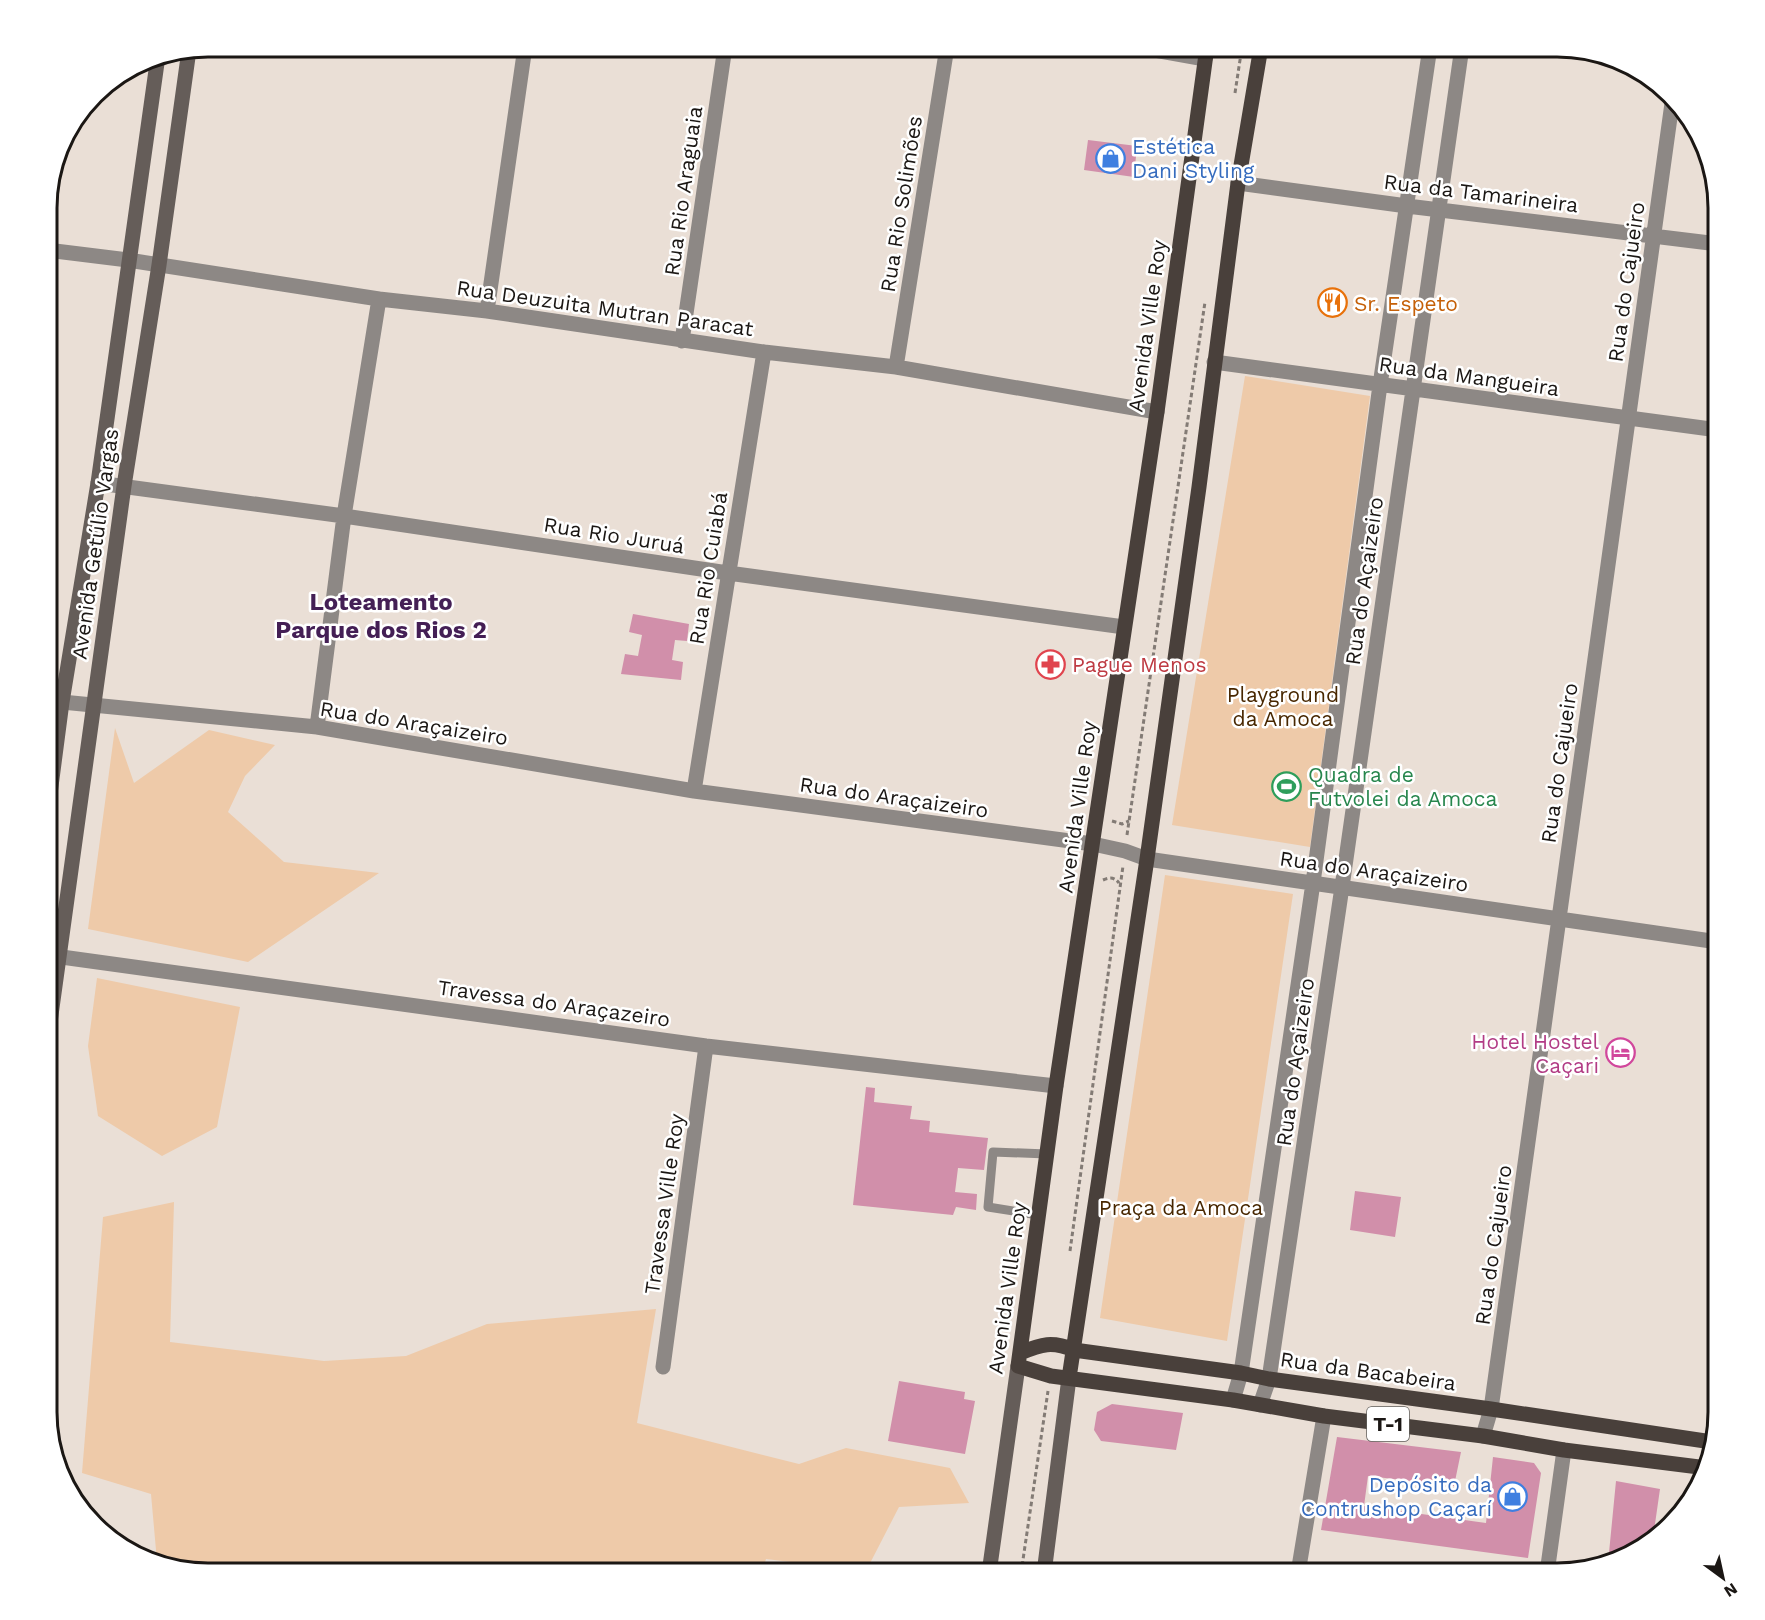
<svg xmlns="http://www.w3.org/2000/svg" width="1765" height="1620" viewBox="0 0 1765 1620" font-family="'Work Sans',sans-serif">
<rect width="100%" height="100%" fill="#eadfd6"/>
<path fill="#eecaa9" d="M1245,376L1370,396L1310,847L1172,825Z
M115,728L134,783L209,730L275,745L245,776L228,812L284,862L379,873L248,962L88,929Z
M1165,875L1293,894L1227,1341L1100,1318Z
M97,978L240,1007L217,1127L162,1156L98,1116L88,1046Z
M174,1202L170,1342L324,1361L406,1356L487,1324L656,1309L637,1423L799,1464L846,1448L950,1468L969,1503L899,1507L866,1571L766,1559L762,1573H208L155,1563L156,1550L151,1494L82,1473L103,1217Z"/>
<path fill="#d18faa" d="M1088,140L1137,146L1134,177L1084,170Z
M633,614L689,624L687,641L675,640L672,660L683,662L681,680L621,674L625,654L638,656L642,635L629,632Z
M866,1087L875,1088L874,1102L912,1106L910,1119L930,1121L929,1132L988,1138L984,1170L958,1168L955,1192L977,1194L976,1210L956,1207L953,1215L853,1205Z
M1355,1191L1401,1197L1395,1237L1350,1230Z
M899,1381L965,1392L964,1399L975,1401L965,1454L888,1441Z
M1112,1404L1183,1413L1176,1450L1101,1441L1094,1430L1097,1412Z
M1337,1437L1461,1452L1454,1486L1368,1476L1364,1506L1486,1523L1493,1457L1534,1463L1541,1473L1528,1558L1321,1530Z
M1616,1481L1660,1489L1653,1538L1619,1561L1608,1563Z
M1566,1565L1584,1568L1565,1572Z"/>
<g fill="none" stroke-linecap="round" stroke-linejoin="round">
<path stroke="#837b75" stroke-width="3" stroke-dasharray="4.5 3" stroke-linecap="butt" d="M1235,93L1242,47
M1112,821L1122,824L1129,821
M1127,835L1205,302
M1103,880C1110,877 1114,877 1119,883
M1070,1251L1123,866
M1021,1573L1048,1391"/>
<path stroke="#8d8885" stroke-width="9" d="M1038,1215L988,1207L993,1152L1047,1154"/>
<path stroke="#8d8885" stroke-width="15" d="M1138,47L1205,59
M1238,183L1407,206L1718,244
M47,250L128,260L379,299L487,311L764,352L896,367L1157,412
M487,311L525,47
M682,341L725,47
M1214,362L1718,430
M896,367L947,47
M98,483L344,516L728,573L1124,627
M62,702L317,727L694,791L1093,844L1125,851L1147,859L1718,942
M317,727L344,516L379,299
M694,791L764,352
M47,955L706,1046L1056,1086
M663,1367L706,1046
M1233,1400L1241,1373L1313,883L1380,385L1430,47
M1260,1405L1269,1379L1342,887L1462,47
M1483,1436L1491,1409L1673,96
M1298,1573L1324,1416
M1547,1573L1564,1450"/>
<path stroke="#655d59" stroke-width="15" d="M47,817L62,702L98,483L158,56
M47,1044L124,486L159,265L189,50
M989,1573L1018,1366
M1044,1573L1069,1378"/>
<path stroke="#49403b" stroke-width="15" d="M1207,47L1157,412L1056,1086L1018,1366L1051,1376L1233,1400L1324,1416L1483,1436L1564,1450L1707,1468
M1020,1353C1042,1344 1052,1341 1074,1350L1241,1373L1269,1379L1491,1409L1712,1442
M1069,1378L1147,859L1199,487L1238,183L1261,47"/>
</g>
<defs>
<symbol id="shop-ring" viewBox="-11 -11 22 22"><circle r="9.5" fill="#fff" stroke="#3f7fe0" stroke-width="1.5"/><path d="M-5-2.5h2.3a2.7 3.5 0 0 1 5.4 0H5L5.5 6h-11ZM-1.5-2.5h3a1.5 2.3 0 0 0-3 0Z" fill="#3f7fe0"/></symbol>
<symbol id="restaurant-ring" viewBox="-11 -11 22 22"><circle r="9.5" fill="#fff" stroke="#e8710a" stroke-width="1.5"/><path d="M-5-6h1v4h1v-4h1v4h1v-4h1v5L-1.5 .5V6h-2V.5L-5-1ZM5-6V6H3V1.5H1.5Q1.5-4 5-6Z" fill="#e8710a"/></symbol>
<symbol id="pharmacy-ring" viewBox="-11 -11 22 22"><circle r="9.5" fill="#fff" stroke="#e0444e" stroke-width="1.5"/><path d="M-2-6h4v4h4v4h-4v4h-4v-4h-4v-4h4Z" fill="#e0444e"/></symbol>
<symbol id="stadium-ring" viewBox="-11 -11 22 22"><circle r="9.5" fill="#fff" stroke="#2e9e5b" stroke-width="1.5"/><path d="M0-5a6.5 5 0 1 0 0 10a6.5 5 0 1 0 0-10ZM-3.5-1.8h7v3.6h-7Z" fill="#2e9e5b"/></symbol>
<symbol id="hotel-ring" viewBox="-11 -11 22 22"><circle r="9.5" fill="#fff" stroke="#d1479c" stroke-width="1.5"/><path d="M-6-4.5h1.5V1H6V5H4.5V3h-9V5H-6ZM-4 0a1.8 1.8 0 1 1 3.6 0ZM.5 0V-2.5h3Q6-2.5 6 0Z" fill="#d1479c"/></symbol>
</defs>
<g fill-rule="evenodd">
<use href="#shop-ring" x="1094" y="142" width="33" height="33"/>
<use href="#restaurant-ring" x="1316" y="286" width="33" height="33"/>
<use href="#pharmacy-ring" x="1034" y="648" width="33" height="33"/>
<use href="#stadium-ring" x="1270" y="770" width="33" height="33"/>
<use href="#hotel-ring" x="1604" y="1036" width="33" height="33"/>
<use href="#shop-ring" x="1496" y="1480" width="33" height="33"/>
</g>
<g text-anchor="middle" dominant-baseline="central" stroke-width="5" stroke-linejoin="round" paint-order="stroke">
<rect fill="#fff" stroke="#5f5d5a" stroke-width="1.5" x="1367" y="1407" width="42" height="34" rx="4.5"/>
<g font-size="20" font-weight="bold" fill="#1b1714">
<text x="1388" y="1424">T-1</text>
</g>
<g font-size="21" fill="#366cbe" stroke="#fff" text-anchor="start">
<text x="1132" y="146">Estética<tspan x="1132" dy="24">Dani Styling</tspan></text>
<text x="1492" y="1484" text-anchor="end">Depósito da<tspan x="1492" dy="24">Contrushop Caçarí</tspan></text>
</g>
<g font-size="21" fill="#1b1714" stroke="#fff">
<text transform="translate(683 191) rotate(-82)">Rua Rio Araguaia</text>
<text transform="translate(1481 193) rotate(7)">Rua da Tamarineira</text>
<text transform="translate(901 204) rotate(-81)">Rua Rio Solimões</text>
<text transform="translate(1626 282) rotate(-82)">Rua do Cajueiro</text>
<text transform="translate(605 308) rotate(8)">Rua Deuzuita Mutran Paracat</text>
<text transform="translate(1147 326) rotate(-82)">Avenida Ville Roy</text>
<text transform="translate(1469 376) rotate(8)">Rua da Mangueira</text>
<text transform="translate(614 535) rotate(9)">Rua Rio Juruá</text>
<text transform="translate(95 544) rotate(-82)">Avenida Getúlio Vargas</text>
<text transform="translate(708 568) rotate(-81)">Rua Rio Cuiabá</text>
<text transform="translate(1364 581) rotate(-82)">Rua do Açaizeiro</text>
<text transform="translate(414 723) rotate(9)">Rua do Araçaizeiro</text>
<text transform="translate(1559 763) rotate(-82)">Rua do Cajueiro</text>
<text transform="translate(894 797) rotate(8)">Rua do Araçaizeiro</text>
<text transform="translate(1077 807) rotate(-82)">Avenida Ville Roy</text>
<text transform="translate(1374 871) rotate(8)">Rua do Araçaizeiro</text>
<text transform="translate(554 1003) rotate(8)">Travessa do Araçazeiro</text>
<text transform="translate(1295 1062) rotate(-82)">Rua do Açaizeiro</text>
<text transform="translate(664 1204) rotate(-82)">Travessa Ville Roy</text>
<text transform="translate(1493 1245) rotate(-82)">Rua do Cajueiro</text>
<text transform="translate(1007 1288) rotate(-82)">Avenida Ville Roy</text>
<text transform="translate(1368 1371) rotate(8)">Rua da Bacabeira</text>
</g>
<g font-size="21" fill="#c56008" stroke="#fff" text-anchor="start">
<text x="1354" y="303">Sr. Espeto</text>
</g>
<g font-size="21" fill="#be3a42" stroke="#fff" text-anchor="start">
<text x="1072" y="664">Pague Menos</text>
</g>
<g font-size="21" fill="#482700" stroke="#fff">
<text x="1283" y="694">Playground<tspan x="1283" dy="24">da Amoca</tspan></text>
<text x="1181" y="1207">Praça da Amoca</text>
</g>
<g font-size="21" fill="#27864d" stroke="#fff" text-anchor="start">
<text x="1308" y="774">Quadra de<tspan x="1308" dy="24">Futvolei da Amoca</tspan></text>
</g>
<g font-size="21" fill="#b23c85" stroke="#fff" text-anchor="end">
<text x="1599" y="1041">Hotel Hostel<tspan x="1599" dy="24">Caçari</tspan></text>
</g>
<g font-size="24" font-weight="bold" fill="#441f55" stroke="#fff">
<text x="381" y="602">Loteamento<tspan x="381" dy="28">Parque dos Rios 2</tspan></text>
</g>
</g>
<path d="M0 0H1765V1620H0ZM208 57H1557A151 151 0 0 1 1708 208V1412A151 151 0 0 1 1557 1563H208A151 151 0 0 1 57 1412V208A151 151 0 0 1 208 57Z" fill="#fff" fill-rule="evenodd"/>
<path fill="none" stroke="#1b1714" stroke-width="3" d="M208 57H1557A151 151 0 0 1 1708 208V1412A151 151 0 0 1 1557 1563H208A151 151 0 0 1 57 1412V208A151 151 0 0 1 208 57Z"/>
<g transform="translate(1723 1578) rotate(147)" stroke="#ffffff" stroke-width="4.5" paint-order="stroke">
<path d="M0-4.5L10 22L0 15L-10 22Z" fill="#1b1714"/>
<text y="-9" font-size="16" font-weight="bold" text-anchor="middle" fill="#1b1714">N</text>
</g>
</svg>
